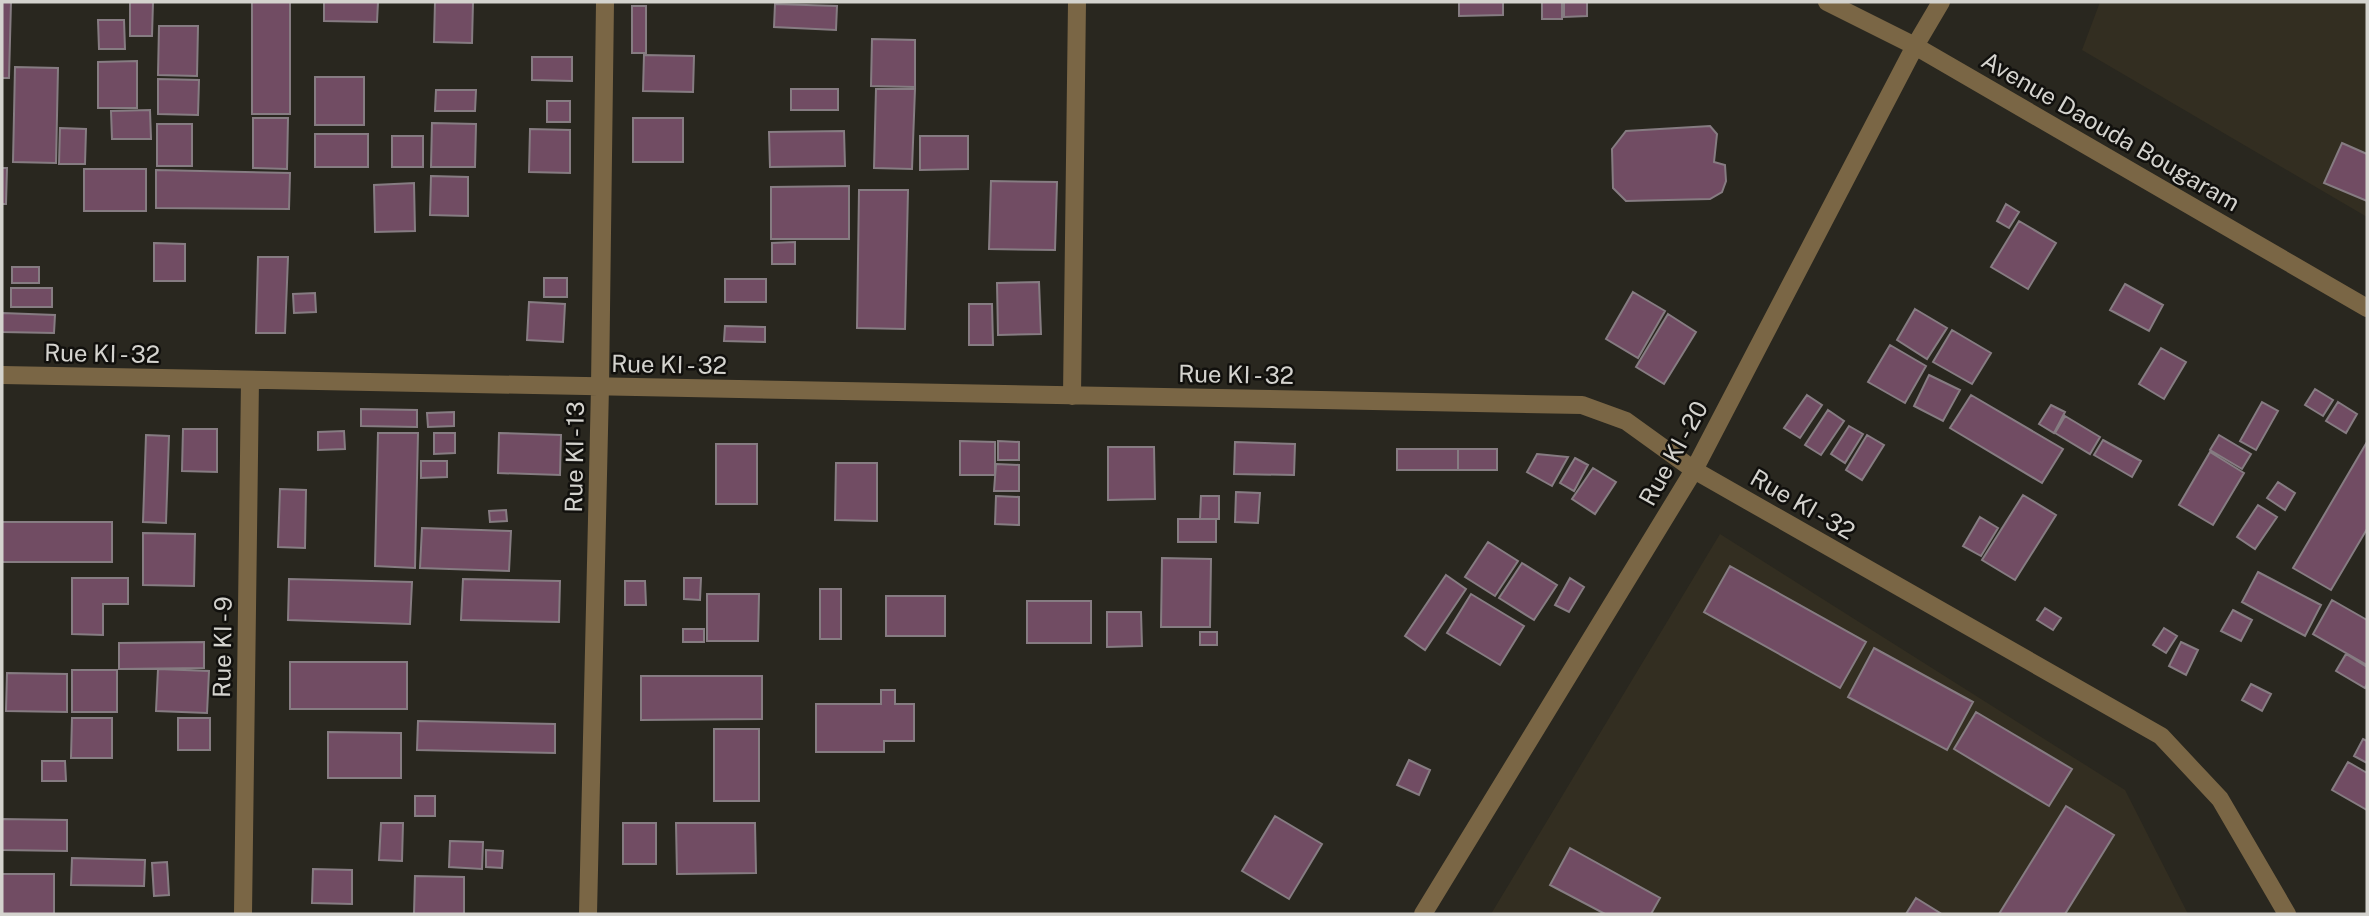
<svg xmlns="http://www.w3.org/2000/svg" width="2369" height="916" viewBox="0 0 2369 916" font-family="'Public Sans',sans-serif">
<rect width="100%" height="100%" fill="#29271f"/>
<path fill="#332e21" d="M2100,2H2367V217L2082,50Z
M1720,534L2125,790L2188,914H1491Z"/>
<path fill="#714c63" stroke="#867c82" stroke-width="2" d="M2,2H11L9,78H2Z
M130,2H153L152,36H130Z
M252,2H290V114H252Z
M324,2H378L377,22L324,21Z
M435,2H473L472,43L434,42Z
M1459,2H1503V15L1459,16Z
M1542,2H1562V19H1542Z
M1564,2H1587V16L1564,17Z
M775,4L837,6L836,30L774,27Z
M632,6H646V53H632Z
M98,20H124L125,49H99Z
M159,26H198L197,76L158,75Z
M872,39L915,40V87L871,86Z
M644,55L694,56L693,92L643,91Z
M532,57H572V81L532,80Z
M137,61V108H98V62Z
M15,67L58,68L56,163L13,162Z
M315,77H364V125H315Z
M158,79L199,80L198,115L158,114Z
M791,89H838V110H791Z
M876,89H915L912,169L874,168Z
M436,90H476L475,111H435Z
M547,101H570V122H547Z
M150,110L151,139H112L111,111Z
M253,118H288L287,169L253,168Z
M633,118H683V162H633Z
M432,123L476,124L475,167H431Z
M157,124H192V166H157Z
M1710,126L1717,134L1714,162L1725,165L1726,181L1722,192L1710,199L1626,201L1613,188L1612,149L1626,131Z
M60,128L86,129L85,164H59Z
M530,129L570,130V173L529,172Z
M844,131L845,166L770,167L769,132Z
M315,134H368V167H315Z
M392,136H423V167H392Z
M920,136H968V169L920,170Z
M2342,143L2367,154V201L2324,183Z
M2,168H7L6,204H2Z
M84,169H146V211H84Z
M156,170L290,173L289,209L156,208Z
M431,176L468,177V216L430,215Z
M991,181L1057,182L1055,250L989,249Z
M414,183L415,231L375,232L374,185Z
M849,186V239H771V187Z
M859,190H908L905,329L857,328Z
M2006,204L2019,212L2009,228L1997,221Z
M2019,221L2056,243L2028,289L1991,267Z
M795,242V264H772V243Z
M154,243L185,244V281H154Z
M258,257H288L285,333H256Z
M12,267H39V283H12Z
M544,278H567V297H544Z
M725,279H766V302H725Z
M1039,282L1041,334L998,335L997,283Z
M2125,284L2163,305L2149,331L2110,310Z
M11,288H52V307H11Z
M1633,292L1665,311L1638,358L1606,339Z
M315,293L316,312L294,313L293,294Z
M529,302L565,304L563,342L527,340Z
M969,304H992L993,345H969Z
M1915,309L1947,328L1927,359L1897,340Z
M2,313L55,315L54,333L2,332Z
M1668,314L1696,332L1664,384L1636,367Z
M725,326L765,327V342L724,341Z
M1952,330L1991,353L1972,384L1933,362Z
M1890,345L1926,366L1905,403L1868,382Z
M2161,348L2186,362L2164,399L2139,384Z
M1929,375L1960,390L1943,421L1914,406Z
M2315,389L2333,400L2323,416L2305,405Z
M1807,395L1822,405L1800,438L1784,428Z
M1971,395L2063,449L2042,483L1950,428Z
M2262,402L2278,411L2256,450L2240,441Z
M2338,402L2357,414L2346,433L2326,421Z
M2051,405L2065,412L2054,433L2039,424Z
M361,409L417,410V427L361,426Z
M1828,410L1844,421L1821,455L1805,445Z
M454,412V426L428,427L427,413Z
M2065,416L2100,437L2090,454L2055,433Z
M1849,426L1863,434L1845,463L1831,454Z
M183,429H217V472L182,471Z
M344,431L345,449L318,450V432Z
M378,433H418L415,568L375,566Z
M434,433H455V453L434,454Z
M499,433L561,435L560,475L498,473Z
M146,435L169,436L166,523L143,522Z
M1867,435L1884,445L1862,480L1846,470Z
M2219,435L2251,454L2242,469L2210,450Z
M2103,440L2141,461L2132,477L2094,455Z
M960,441L995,442V475H960Z
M998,441L1019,442V460H998Z
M1235,442L1295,444L1294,475L1234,474Z
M2367,442V529L2331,590L2293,568Z
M716,444H757V504H716Z
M1108,447H1154L1155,499L1108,500Z
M1397,449H1458V470H1397Z
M1458,449H1497V470H1458Z
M2210,452L2244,473L2213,525L2179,505Z
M1537,454L1568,457L1552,486L1527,472Z
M1575,458L1588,465L1574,491L1560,483Z
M421,461H447V477L421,478Z
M836,463H877V521L835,520Z
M996,464L1019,465V491H994Z
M1593,468L1616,482L1595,514L1572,499Z
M2278,482L2295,493L2285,510L2267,498Z
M280,489L306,490L305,548L278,547Z
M1236,492L1260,493L1258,523L1235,522Z
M2023,495L2056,515L2015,580L1982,560Z
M996,496L1019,497V525L995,524Z
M1201,496H1219V519H1200Z
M2258,505L2277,517L2255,549L2237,537Z
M506,510L507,521L490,522L489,511Z
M1980,517L1998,528L1981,556L1963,546Z
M1178,519H1216V542H1178Z
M2,522H112V562H2Z
M422,528L511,531L509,571L420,568Z
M143,533L195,534L194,586L143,585Z
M1488,542L1518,561L1495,596L1465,577Z
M1162,558L1211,559L1210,627H1161Z
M1522,563L1557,585L1534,620L1499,598Z
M1730,566L1866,642L1840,688L1704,612Z
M2258,572L2321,605L2305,636L2242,602Z
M1446,575L1466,589L1425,650L1405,636Z
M72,578H128V604H103V635L72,634Z
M684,578H701L700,600L684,599Z
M1570,578L1584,587L1569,612L1555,605Z
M289,579L412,582L410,624L288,620Z
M463,579L560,581L559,622L461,620Z
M625,581H645L646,605H625Z
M820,589H841V639H820Z
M707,594H759L758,641H707Z
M1471,594L1524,626L1500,665L1447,633Z
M886,596H945V636H886Z
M2332,600L2367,620V665L2313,634Z
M1027,601H1091V643H1027Z
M2045,608L2061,618L2053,630L2037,620Z
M2233,610L2252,620L2241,641L2221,631Z
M1107,612H1141L1142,646L1107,647Z
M2164,628L2177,636L2166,653L2153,645Z
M683,629H704V642H683Z
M1200,632H1217V645H1200Z
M204,642V668L119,669V643Z
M2181,642L2198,650L2186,675L2169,666Z
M1874,648L1973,702L1947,750L1848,697Z
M2346,654L2367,667V684L2365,688L2336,671Z
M290,662H407V709H290Z
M158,669L209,671L207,713L156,711Z
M72,670H117V712H72Z
M7,673L67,674V712L6,711Z
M641,676H762V719L641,720Z
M2251,684L2271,694L2262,711L2242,700Z
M881,690H895V704H914V741H884V752H816V704H881Z
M1976,712L2072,769L2049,806L1954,749Z
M72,718H112V758H71Z
M178,718H210V750H178Z
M418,721L555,724V753L417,750Z
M714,729H759V801H714Z
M328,732L401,733V778H328Z
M2363,739L2367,741V763L2354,756Z
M1409,760L1430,770L1419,795L1397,785Z
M42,761H65L66,781H42Z
M2348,762L2367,773V810L2332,790Z
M415,796H435V816H415Z
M2066,806L2114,835L2065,914H1999Z
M1275,816L1322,844L1289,899L1242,871Z
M2,819L67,820V851L2,850Z
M381,823H403L402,861L379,860Z
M623,823H656V864H623Z
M676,823H755L756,873L677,874Z
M450,841L483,842L482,869L449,867Z
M1570,848L1660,898L1651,914H1605L1550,885Z
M486,850L503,851L502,868L486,867Z
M72,858L145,860L144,886L71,885Z
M167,862L169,895L154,896L152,863Z
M313,869L352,870V904L312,903Z
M2,874H54V914H2Z
M415,876L464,877V914H414Z
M1916,898L1940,913L1939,914H1906Z"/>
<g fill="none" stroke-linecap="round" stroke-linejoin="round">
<path stroke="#7a6645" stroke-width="18" d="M1827,2L1915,46L2367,308
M2,375L1582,405L1626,421L1694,470L2161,736L2220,799L2287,914
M1072,396L1077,2
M243,914L250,380
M588,914L600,387L605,2
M1423,914L1694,470L1915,46L1941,2"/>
</g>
<g text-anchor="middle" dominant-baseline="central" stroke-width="5" stroke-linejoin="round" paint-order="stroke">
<g font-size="24" fill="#d4d3ce" stroke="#11100d">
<text transform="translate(2111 131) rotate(30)">Avenue Daouda Bougaram</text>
<text transform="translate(102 353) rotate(1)">Rue KI - 32</text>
<text transform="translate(669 364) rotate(1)">Rue KI - 32</text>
<text transform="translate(1236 374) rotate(1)">Rue KI - 32</text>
<text transform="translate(1673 453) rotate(-61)">Rue KI - 20</text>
<text transform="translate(574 457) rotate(-89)">Rue KI - 13</text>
<text transform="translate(1803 504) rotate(30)">Rue KI - 32</text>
<text transform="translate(222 647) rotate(-89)">Rue KI - 9</text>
</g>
</g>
<rect width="2369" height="916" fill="none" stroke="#d4d3ce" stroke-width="7"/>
</svg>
